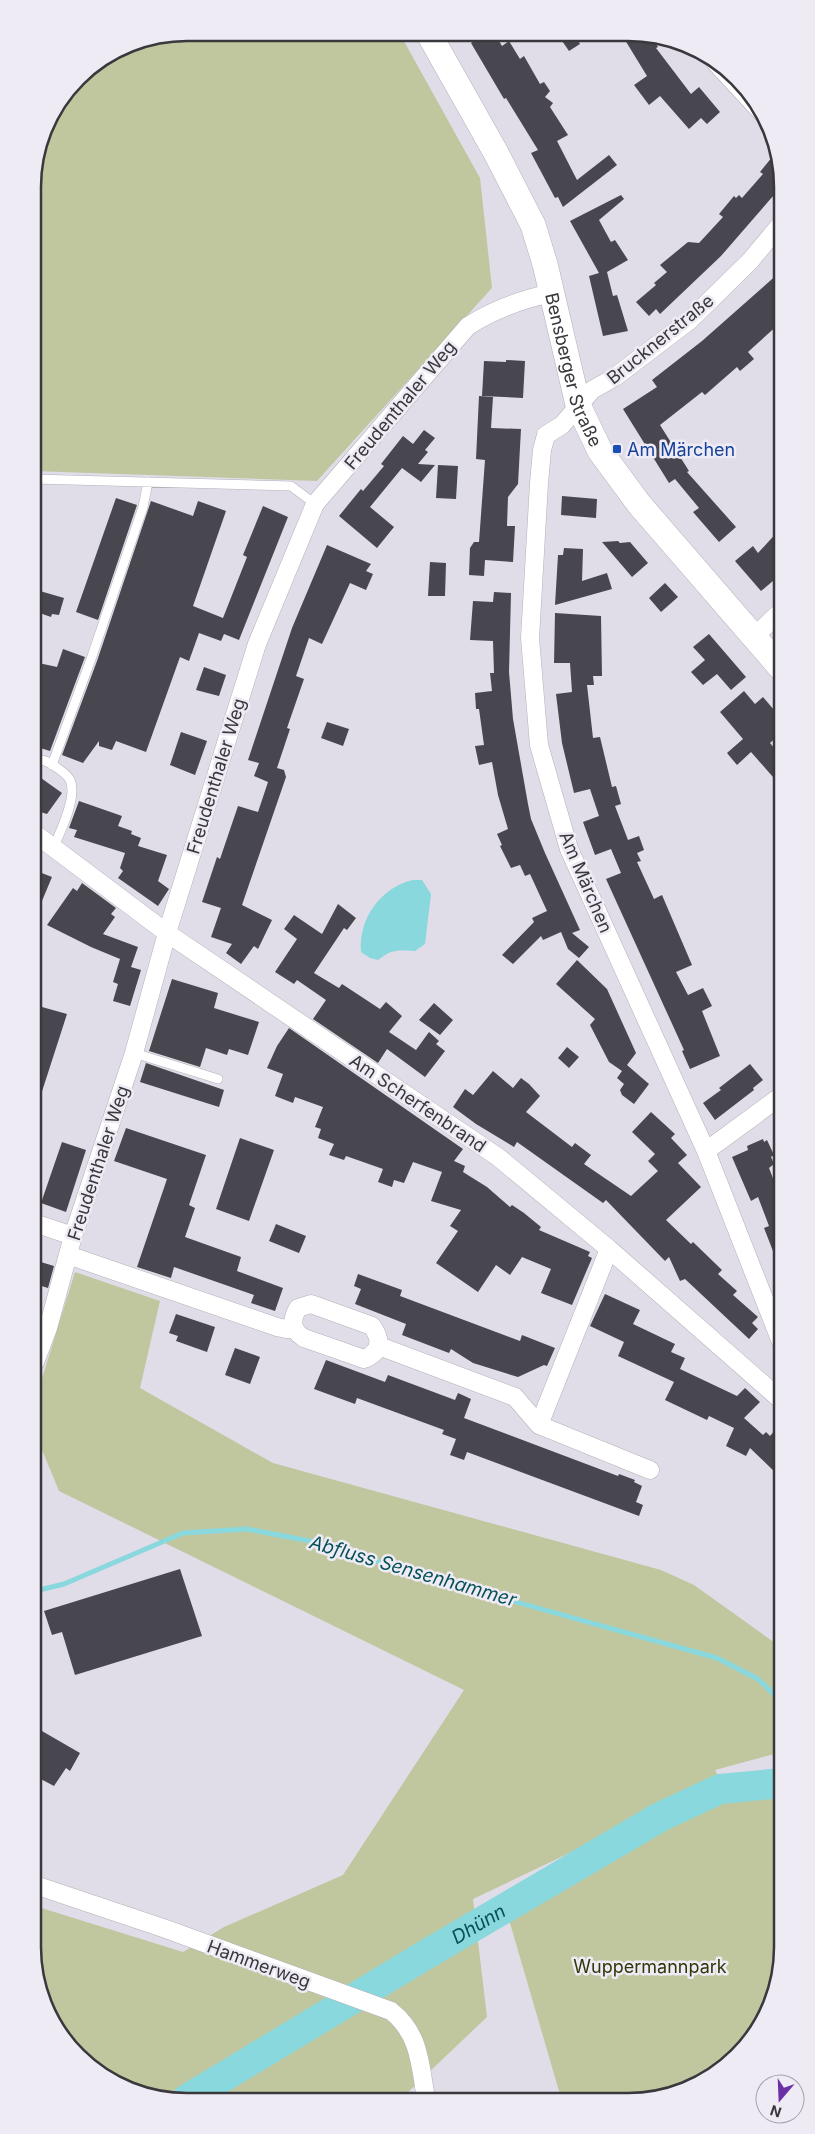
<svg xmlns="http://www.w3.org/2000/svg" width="815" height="2134" viewBox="0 0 815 2134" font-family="Inter,sans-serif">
<rect width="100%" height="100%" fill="#e1dde8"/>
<path fill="#c0c79f" d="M188,33L400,34L480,178L492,288L317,481L33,471V177L49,119L85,71L129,44Z
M75,1272L160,1301L140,1388L273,1463L661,1570L694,1585L782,1648V1752L715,1770L721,1781L473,1899L487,2017L405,2095V2099H158L119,2085L78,2056L53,2024L36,1977L35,1906L183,1952L224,1927L343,1875L464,1690L59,1491L35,1433V1401Z
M772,1778L782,1781V1956L771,2005L744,2048L705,2081L658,2098H561L505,1906L673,1815Z"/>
<path fill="#88d8de" d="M413,880H422L431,894L425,944L415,951C397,950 392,949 378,960L370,958L361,952C358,919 381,887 413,880Z"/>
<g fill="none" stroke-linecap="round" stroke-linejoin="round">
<path stroke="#88d8de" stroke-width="5" d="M35,1591L64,1584L183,1533L247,1529L310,1541L455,1585L717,1658L758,1679L782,1702"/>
<path stroke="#88d8de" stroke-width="30" id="s1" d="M187,2099L427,1954L660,1817L720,1789L782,1783"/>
</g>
<path fill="#48464e" d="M485,34H495L502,46L509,41L520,59L524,56L540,84L544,82L550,91L545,97L553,103L550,107L568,135L557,141L577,180L609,155L617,165L563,207L558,197L555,198L531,153L538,150L506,98L504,99L471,43Z
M558,35H575L580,44L569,51Z
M633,35L651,36L658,47L656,48L691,94L699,87L720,112L707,124L701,118L689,129L660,96L649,105L634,85L647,76L625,40Z
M777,151L779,157L780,188L721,256L660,314L656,309L649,316L636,302L656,285L654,283L667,272L660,265L688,242L699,243L723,217L719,214L734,196L736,198L739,195L742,198L763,174L760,172Z
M621,195L624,199L599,220L611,242L615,240L628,260L607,272L613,296L617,295L628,331L603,336L589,276L599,273L570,221Z
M780,272V323L748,352L754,359L740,371L737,367L705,395L702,392L660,425L689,471L687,472L736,527L719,542L693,512L699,508L675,479L669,483L623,409L657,387L652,380L702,341Z
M506,360L525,361L523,398L482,396L484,361L506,362Z
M479,396L493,397L491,428L521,429L518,484L508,497L507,526H515L513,562L485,560L484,576L469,575L470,548L474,542H479L485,460L476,459Z
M424,430L435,438L425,450L428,452L418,464L435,465L421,482L402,468L370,507L394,527L377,548L339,516L361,489L363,491L384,466L381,464L403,436L413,444Z
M438,465L458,466L456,499L436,498Z
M562,496L597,499L596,518L561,515Z
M116,498L137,505L98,620L76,612Z
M151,501L193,516L198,501L226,511L193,606L223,618L247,557L243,555L263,506L288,517L239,640L224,634L221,641L199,633L189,661L180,657L146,752L116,741L112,750L99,746V741L83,763L62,755L97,661Z
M780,529V575L761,591L735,561L753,546L758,553Z
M618,541L620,543L630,542L648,563L632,577L602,542Z
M327,545L371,564L366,571L373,574L366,590L350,583L322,644L309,638L296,676L304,679L287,728L290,729L277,768L284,770L286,777L242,905L272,920L258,949L254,946L241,964L226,953L232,944L211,937L221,908L202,902L217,857L220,859L238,806L258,812L268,782L254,776L259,763L248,760L292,628Z
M564,548L583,549L582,581L607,573L612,589L555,605L558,555H563Z
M430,562L446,563L445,596H428Z
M665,583L678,597L661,612L649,598Z
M33,589L64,598L59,615L52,614L51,617L34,611Z
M494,592L511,593L509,672L513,719L528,804L531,819L545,853L580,930L572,933L589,947L579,958L568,949L561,932L543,940L541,936L513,964L502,955L534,922L532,918L547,911L530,874L525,876L520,865L511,868L500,846L502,845L497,834L508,829L498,795L492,762L479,765L475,746L484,745L479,709H476L475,693L492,691L490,673H494L493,641L470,640L473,601L493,602Z
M555,613L601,616L602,676H593L594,685H587L593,738L600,737L612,787L616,786L621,804L615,806L628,840L639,836L644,850L637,853L641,861L637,862L654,899L662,895L692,965L676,972L688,995L703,988L712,1006L702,1011L720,1056L690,1069L682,1051L684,1050L606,879L621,873L611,849L595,855L583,822L599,816L590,789L574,793L562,743L556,694L572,692L570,663H554Z
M709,634L746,677L731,690L717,674L703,685L691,672L705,660L693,647Z
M63,649L85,657L50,751L34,746V662L57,667Z
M204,667L226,675L219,696L196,690Z
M744,691L755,704L763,697L780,717V734L770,743L780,755V785L751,752L737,765L727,753L743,739L720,712Z
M327,722L349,729L343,746L321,738Z
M181,732L207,741L195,775L170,765Z
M34,773L62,793L47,814L34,810Z
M79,801L122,816L118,826L132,831L131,834L141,838L138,846L167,855L158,881L169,889L158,906L118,878L123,871L120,868L125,853L74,837L77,830L69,828Z
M34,870L52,877L34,920Z
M82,883L116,908L111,914L115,917L103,934L138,947L131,967L141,970L130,1006L113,1001L118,984L113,982L120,959L91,947L47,925L73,888L77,891Z
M338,904L356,918L347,930L344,928L314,973L339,988L342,984L380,1009L386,1002L402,1016L389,1032L416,1050L429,1032L439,1041L436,1044L445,1051L425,1077L387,1049L378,1063L313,1019L326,1000L297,980L294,984L275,972L297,939L284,929L294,915L322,934Z
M577,960L607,989L636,1053L627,1065L649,1084L634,1104L622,1095L620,1090L624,1084L617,1078L622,1071L609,1062L590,1025L595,1019L556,984Z
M172,979L218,993L214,1008L259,1022L248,1055L229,1049L227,1055L206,1048L200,1067L149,1051Z
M434,1003L453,1020L440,1035L419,1020Z
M42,1007L67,1014L37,1107H34V1033Z
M289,1028L463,1149L454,1161L465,1166L463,1172L487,1187L510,1207L512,1205L524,1213L541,1227L539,1230L590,1252L588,1256L592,1258L572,1305L541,1293L551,1269L522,1257L510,1275L496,1265L478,1292L436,1263L458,1231L450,1226L461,1210L431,1201L442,1172L413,1162L404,1183L394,1180L392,1187L378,1182L383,1169L346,1156L344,1160L329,1155L334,1144L318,1138L321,1129L315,1127L323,1107L295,1097L293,1103L275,1096L283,1074L267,1068L277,1046Z
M567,1047L579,1057L569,1068L558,1058Z
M146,1063L224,1090L219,1107L140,1082Z
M750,1064L763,1080L753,1088L754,1090L715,1120L703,1103L721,1090L719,1088Z
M493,1071L513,1088L521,1078L529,1084L540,1096L526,1112L572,1147L575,1143L591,1155L584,1164L631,1196L658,1171L648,1161L655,1154L632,1132L651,1112L675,1134L671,1138L687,1155L678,1163L701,1187L666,1220L691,1244L693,1242L722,1270L718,1274L737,1291L733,1295L758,1317L752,1323L758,1329L749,1339L685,1279L680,1281L669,1257L665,1261L606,1200L603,1203L517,1142L514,1147L476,1124L453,1107L465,1089L473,1095Z
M126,1128L206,1155L189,1205L195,1208L185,1237L241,1257L237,1271L283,1288L275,1311L251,1303L254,1295L174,1267L171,1278L137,1267L167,1179L114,1161Z
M240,1138L274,1150L249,1221L216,1209Z
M763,1139L764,1142L767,1140L774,1155L771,1157L774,1164L769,1168L781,1199L780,1269L764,1228L769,1226L758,1197L751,1201L732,1157L748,1150L747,1146Z
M62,1142L86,1150L66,1212L41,1203Z
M276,1224L306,1236L299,1253L269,1241Z
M34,1260L54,1266L48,1288L35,1284Z
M358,1274L402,1290L400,1296L520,1341L522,1335L555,1348L547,1366L544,1365L518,1377L473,1363L451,1349L449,1353L402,1335L406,1324L355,1304L361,1289L354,1286Z
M605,1294L640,1310L633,1324L675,1344L671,1352L685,1358L680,1369L737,1396L745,1388L760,1402L744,1418L763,1435L766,1432L770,1436L781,1423V1478L750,1448L746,1456L726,1446L734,1428L709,1416L707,1420L665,1400L674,1382L618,1356L624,1342L590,1326Z
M176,1314L215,1327L207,1352L176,1341L178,1336L169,1333Z
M235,1348L260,1357L250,1384L225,1375Z
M326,1360L385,1382L388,1375L455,1400L458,1393L471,1399L464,1418L618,1476L619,1474L635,1480L634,1482L642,1486L636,1502L643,1505L639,1516L467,1452L464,1460L450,1455L456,1439L442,1434L444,1430L357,1398L355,1404L314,1389Z
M180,1569L202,1636L75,1675L62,1632L52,1635L44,1611Z
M35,1727L80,1753L70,1771L66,1768L54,1786L35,1776Z"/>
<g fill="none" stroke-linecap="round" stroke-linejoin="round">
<defs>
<path id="service" d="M33,479L291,486L315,504
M34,760C42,758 49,762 56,767C61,771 67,774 70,780C78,796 60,833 53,848
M52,765L91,659L143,507L148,482
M134,1053L218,1079"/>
<path id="minor" d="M715,62L764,115
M780,225L750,261L690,320L615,377L592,390L562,425L546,435L542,450L539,483L530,638L539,745L569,849L706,1151L781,1342
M754,637L780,612
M34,833L167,933L498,1157L609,1249L781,1400
M706,1151L781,1096
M34,1223L73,1236
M68,1255L277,1327L286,1329H294
M311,1304L372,1326C382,1340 381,1352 364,1359L304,1338C291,1330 291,1320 298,1308Z
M379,1346L515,1397L539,1425L609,1249
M35,1362L48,1328L73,1236L134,1053L167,933L257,644L315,504L468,326C493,310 523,299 552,293
M539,1425L650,1470
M35,1885L166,1929L391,2011C420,2034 420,2064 426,2099"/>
<g id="secondary">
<path id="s2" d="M429,34L496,153L533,225L545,264L578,405L600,451L639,504L780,667"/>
</g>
</defs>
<use href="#service" stroke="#b3b0b9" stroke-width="10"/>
<use href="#minor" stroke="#b3b0b9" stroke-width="19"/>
<use href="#secondary" stroke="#b3b0b9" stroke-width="26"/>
<use href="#service" stroke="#fff" stroke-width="9"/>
<use href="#minor" stroke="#fff" stroke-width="18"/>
<use href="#secondary" stroke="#fff" stroke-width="25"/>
</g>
<rect fill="#1a4fb4" stroke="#eeebf5" stroke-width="2" x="612" y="444" width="10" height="10" rx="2.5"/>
<g text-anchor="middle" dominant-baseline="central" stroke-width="5" stroke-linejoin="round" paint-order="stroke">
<g font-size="18" fill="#39383c" stroke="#eeebf5">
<text transform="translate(660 339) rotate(-39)">Brucknerstraße</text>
<text stroke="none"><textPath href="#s2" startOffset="368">Bensberger Straße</textPath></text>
<text transform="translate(400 405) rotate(-50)">Freudenthaler Weg</text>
<text transform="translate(216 776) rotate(-73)">Freudenthaler Weg</text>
<text transform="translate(586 882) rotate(67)">Am Märchen</text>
<text transform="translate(418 1103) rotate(34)">Am Scherfenbrand</text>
<text transform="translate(98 1163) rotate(-72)">Freudenthaler Weg</text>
<text transform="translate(259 1964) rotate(20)">Hammerweg</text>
</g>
<g font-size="18" fill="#164399" stroke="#eeebf5" text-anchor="start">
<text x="627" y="449">Am Märchen</text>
</g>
<g font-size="18" fill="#313608" stroke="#eeebf5">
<text x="650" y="1966">Wuppermannpark</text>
</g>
<g font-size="19" font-style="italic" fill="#065156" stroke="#eeebf5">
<text transform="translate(413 1571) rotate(16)">Abfluss Sensenhammer</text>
<text stroke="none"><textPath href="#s1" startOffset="340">Dhünn</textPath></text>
</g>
</g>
<path d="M0 0H815V2134H0ZM187 41H628A146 146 0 0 1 774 187V1947A146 146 0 0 1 628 2093H187A146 146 0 0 1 41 1947V187A146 146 0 0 1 187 41Z" fill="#eeebf5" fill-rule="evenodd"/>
<path fill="none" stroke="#39383c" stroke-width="2.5" d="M187 41H628A146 146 0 0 1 774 187V1947A146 146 0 0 1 628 2093H187A146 146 0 0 1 41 1947V187A146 146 0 0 1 187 41Z"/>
<g transform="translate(780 2099) rotate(199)"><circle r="24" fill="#eeebf5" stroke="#a6a3ab"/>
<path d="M0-4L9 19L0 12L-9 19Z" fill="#6c30a6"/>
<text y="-8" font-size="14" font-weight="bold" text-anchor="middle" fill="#39383c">N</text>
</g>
</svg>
